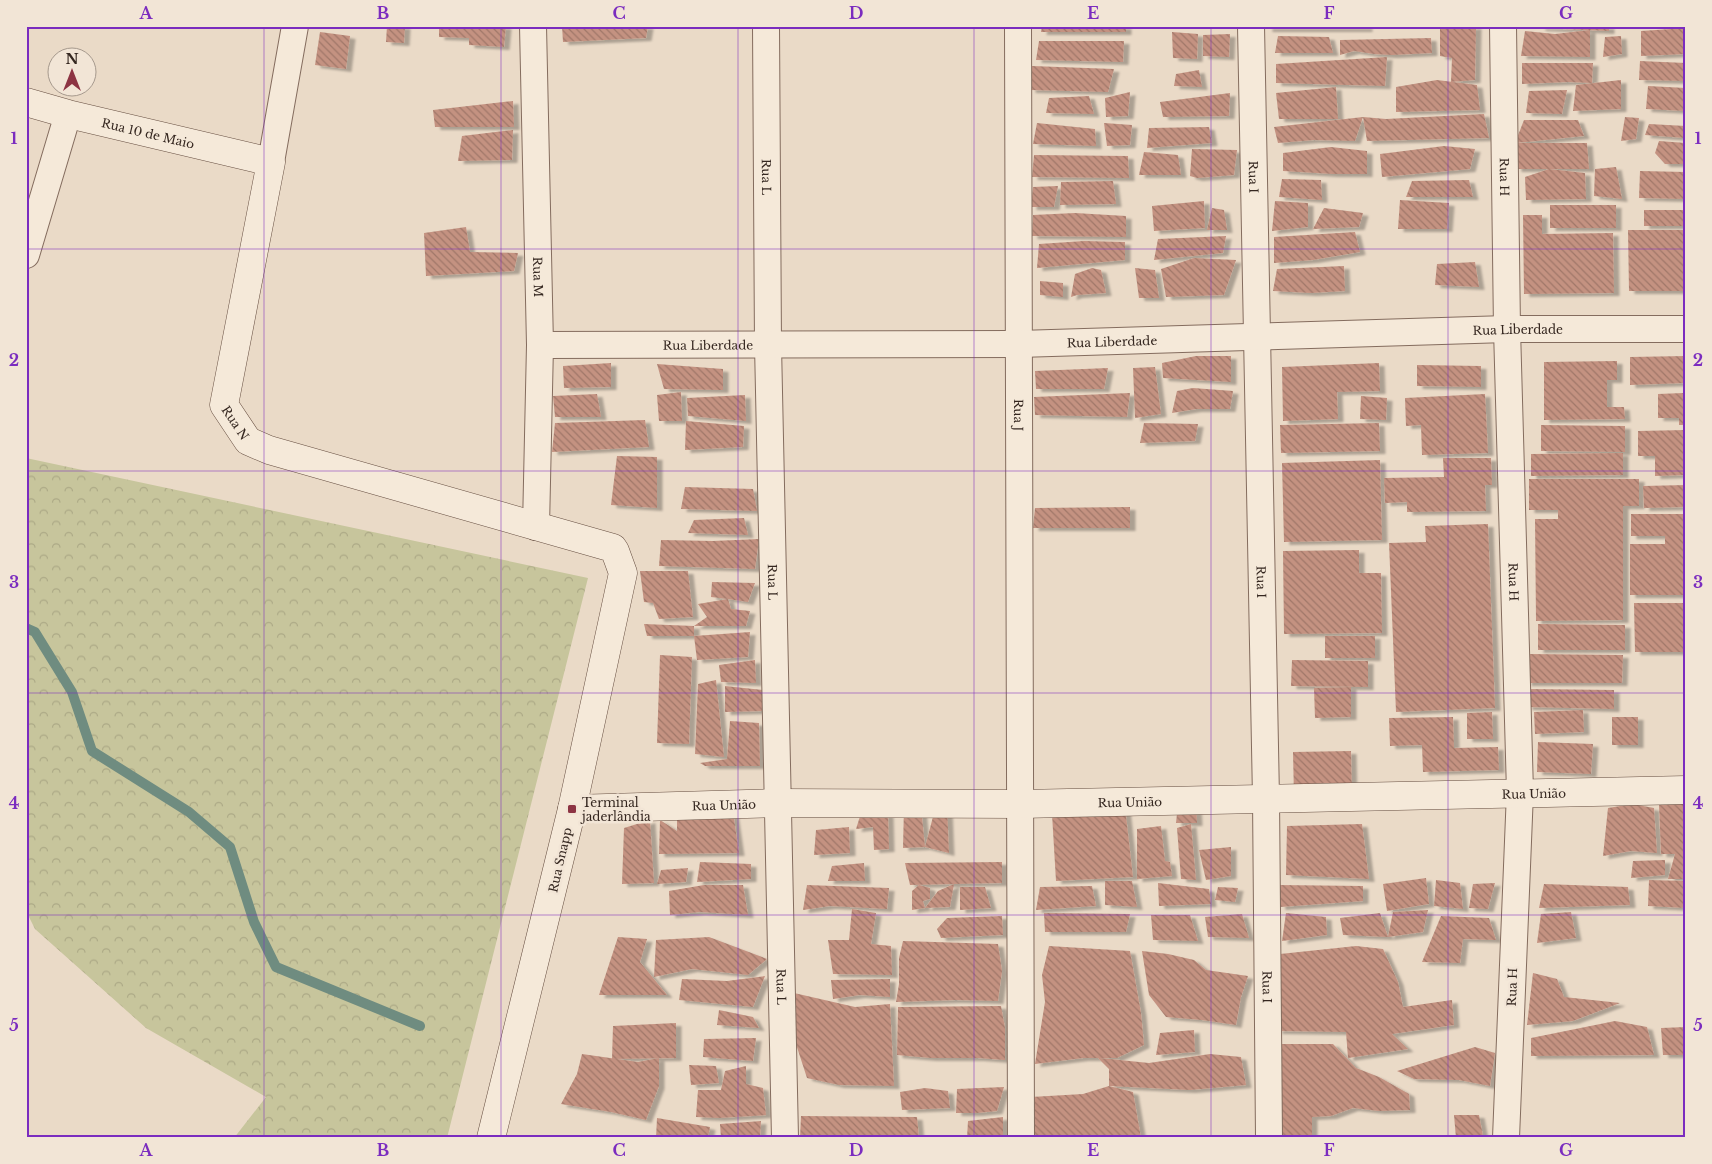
<svg xmlns="http://www.w3.org/2000/svg" width="1712" height="1164" viewBox="0 0 1712 1164" font-family="'Libre Baskerville',serif">
<defs>
<pattern id="forest-crowns" width="20" height="18" patternUnits="userSpaceOnUse" patternTransform="scale(1.25)"><rect width="20" height="18" fill="#c7c59c"/><path d="M2 6a3 3 0 1 1 6 0M12 15a3 3 0 1 1 6 0" fill="none" stroke="#aca986"/></pattern>
<pattern id="building-back-hatch" width="6" height="6" patternUnits="userSpaceOnUse" patternTransform="scale(1.25)"><rect width="6" height="6" fill="#c49281"/><path d="M-1 5l2 2M0 0l6 6M5-1l2 2" fill="none" stroke="#a07769"/></pattern>
<filter id="shadow"><feDropShadow dx="5.5" dy="3" stdDeviation="1" flood-color="#0004"/></filter>
</defs>
<rect width="100%" height="100%" fill="#eadac7"/>
<path fill="url(#forest-crowns)" d="M26,458L588,578L447,1138H234L266,1097L146,1028L35,929L26,911Z"/>
<g fill="none" stroke-linecap="round" stroke-linejoin="round">
<path stroke="#6f8c80" stroke-width="10" d="M26,628L35,632L72,692L92,751L189,812L230,847L254,922L276,967L420,1026"/>
</g>
<path fill="url(#building-back-hatch)" filter="url(#shadow)" d="M387,26H405L404,43L386,42Z
M439,26H506L504,47L469,45V38L439,37Z
M562,26H648L646,38L563,42Z
M1042,26H1126V32H1041Z
M1267,26H1367V29H1267Z
M1476,26L1475,80L1451,82L1452,58L1440,56V29Z
M1540,26H1609V31L1540,28Z
M1686,28V54L1641,56V31Z
M1590,30V57L1521,56L1525,31L1555,34Z
M320,32L350,36L346,69L315,65Z
M1172,32L1198,34L1197,59L1173,58Z
M1230,34L1229,57L1203,56V35Z
M1278,36L1329,37L1333,53H1275Z
M1621,36L1622,54L1603,57L1605,37Z
M1431,38L1432,53L1392,55L1374,54L1354,51L1340,55V40Z
M1039,41H1124L1123,62L1036,60Z
M1387,57L1385,86L1276,83V64Z
M1640,61L1686,63V81L1639,80Z
M1522,63H1593L1592,83L1568,82L1522,84Z
M1032,66L1114,69L1108,92L1030,90Z
M1199,70L1202,87L1174,86L1176,74Z
M1437,80L1477,85L1480,110L1396,112V87Z
M1621,80V109L1573,111L1576,85Z
M1648,86L1686,88V111L1646,109Z
M1336,87L1338,119H1279L1276,93Z
M1567,90L1562,114L1526,113L1529,91Z
M1130,92L1128,116L1106,117L1105,98Z
M1230,93L1229,116L1163,117L1160,102Z
M1089,96L1094,114L1046,113L1049,98Z
M513,101L514,127H435L433,110Z
M1484,114L1489,138L1367,141L1363,117L1386,119Z
M1363,117L1355,141L1314,140L1278,143L1274,127Z
M1625,117L1639,118L1636,139L1621,141Z
M1524,120H1578L1584,136L1517,143H1587L1589,169H1516L1515,143Z
M1037,123L1095,129L1096,146L1033,144Z
M1104,123L1132,125L1130,145L1107,146Z
M1649,124L1686,126L1685,138L1645,135Z
M1209,127L1212,143L1147,148L1149,128Z
M513,130L512,160L458,161L462,136Z
M1659,141L1686,143V164H1665L1655,153Z
M1444,146L1475,149L1470,169L1382,177L1380,154Z
M1331,147L1367,151V174H1333L1283,171V153Z
M1192,149L1237,150L1234,175L1197,178L1190,176Z
M1144,152L1178,155L1181,175H1139Z
M1034,155L1128,156L1129,178L1032,177Z
M1616,167L1622,199L1594,196L1595,169Z
M1549,169L1585,173L1586,199L1526,200L1525,177Z
M1640,171L1686,172V199L1639,198Z
M1282,179L1321,180L1322,200L1279,197Z
M1469,180L1473,197H1406L1412,181Z
M1113,181L1116,204L1060,205L1061,182Z
M1058,186L1054,207H1031L1033,187Z
M1400,200L1449,203L1447,229H1398Z
M1204,201L1205,228L1154,231L1152,206Z
M1275,201L1308,203V227L1272,231Z
M1550,205H1616V228H1550Z
M1212,208L1224,210L1227,230H1207Z
M1324,208L1363,213L1359,227L1313,229Z
M1644,210H1686V226H1644Z
M1075,213L1126,216V237L1032,236L1033,215Z
M1523,215H1542V234L1613,233L1614,293L1524,294Z
M466,227L470,252L518,253L514,271L426,276L424,233Z
M1628,230H1686V291H1629Z
M1355,232L1360,252L1313,260L1274,263V237Z
M1226,236L1223,253L1154,260L1158,239Z
M1084,241L1125,242V260L1037,268L1039,244Z
M1194,258L1236,260L1224,295L1166,297L1161,269Z
M1475,262L1479,287L1435,285L1437,264Z
M1344,266L1345,291L1311,293L1273,291L1277,269Z
M1092,268L1101,270L1106,293L1077,295L1071,297L1075,274Z
M1135,268L1155,270L1159,298H1139Z
M1040,281L1063,283V297L1040,295Z
M1196,356H1231V382L1163,378L1162,363Z
M1686,356V383L1630,385V357Z
M1617,361V380H1607V407H1624L1625,419L1544,420V362Z
M611,363V387L564,388L563,366Z
M1379,363L1380,391L1337,392L1338,419L1283,421L1282,367Z
M657,364L723,369V390L664,389Z
M1417,365L1481,366V387L1417,386Z
M1155,367L1161,414L1135,418L1133,368Z
M1108,368L1104,389H1036L1035,371Z
M1193,388L1233,391L1230,409H1196L1172,413L1177,391Z
M681,392L682,421H659L657,395Z
M1130,393L1127,417L1035,415L1034,397Z
M1683,393V403H1686V425H1679V418H1658V394Z
M597,394L601,417H555L553,396Z
M1485,394L1488,453L1422,455L1421,425L1406,426L1405,398Z
M745,395L746,421L688,416L687,398Z
M1361,396L1387,398L1386,420L1360,419Z
M645,420L649,447L552,452L555,423Z
M686,421L744,426L743,447L685,450Z
M1144,423L1198,424L1195,441L1140,443Z
M1379,423L1380,451L1281,453L1280,425Z
M1541,425L1625,426V452L1541,451Z
M1686,430V475L1655,476V456H1638V431Z
M1623,453V475L1531,476V454Z
M617,456L657,457V508L611,505Z
M1443,458H1491L1492,485H1485L1486,511L1407,512V502L1385,503L1384,478L1444,477Z
M1380,460L1382,540L1284,542L1282,463Z
M1529,479H1639V506H1623V620L1536,621L1535,519H1558V510H1529Z
M1686,485V507L1644,508L1643,486Z
M685,487L753,489L757,511L681,509Z
M1130,507V528H1033L1035,508Z
M1631,514H1686V595H1630V544H1665V536H1631Z
M744,518L748,535L688,533L694,520Z
M1488,524L1495,708L1396,712L1389,543L1426,542L1425,526Z
M759,539L755,569L659,566L661,540L713,541Z
M1359,550V573H1381L1382,633L1284,634L1283,551Z
M640,571H688L693,617L659,619L653,603L644,602Z
M712,582L755,583L748,602L728,599L731,609L750,611L746,626H694L707,617L698,604L728,599L711,597Z
M1634,603H1686V652H1635Z
M644,624L694,626V636H647Z
M1538,624L1625,625V650H1538Z
M750,632L748,657L697,660L694,636Z
M1325,636H1375V658H1325Z
M1527,654L1623,655L1622,683H1526Z
M660,655L692,657L689,744L657,743Z
M755,660L756,683L721,682L719,665Z
M1292,660L1368,661V687L1291,686Z
M716,680L724,757L695,754L698,684Z
M725,686L763,690L762,711L725,712Z
M1351,687V717L1315,718L1314,688Z
M1527,689L1614,690V709L1527,707Z
M1583,710L1584,732L1535,734L1534,712Z
M1492,712L1493,739H1467V713Z
M1453,717L1454,748L1498,747L1499,770L1423,772L1422,745L1390,746L1389,718Z
M1612,717H1638V745H1612Z
M730,721L759,723L760,766H705L700,763L727,759Z
M1538,742L1593,744L1591,774L1537,772Z
M1351,751L1352,796H1294L1293,752Z
M1196,802L1197,823H1176L1178,804Z
M1686,802V879H1668L1675,854H1661L1659,805Z
M1632,804L1654,808L1657,853L1631,851L1603,856L1608,808Z
M904,806L921,807L925,847L903,848Z
M947,806L949,853L925,847L934,813Z
M1125,807L1133,877L1056,881L1052,814Z
M862,810L888,811L889,849L874,850L873,827L856,829Z
M733,812L739,853L659,854L660,820L677,831V814Z
M650,820L654,883L622,884L624,828Z
M1191,824L1196,880L1181,879L1177,828Z
M1362,824L1369,879L1286,875L1287,826Z
M1161,826L1165,861L1170,862L1172,876L1137,879V829Z
M849,827L850,853L814,855L816,830Z
M1231,847V876L1206,880L1199,850Z
M1665,860V875L1631,878L1633,861Z
M700,862L751,864V879L697,882Z
M1002,862V883L954,884L950,907L925,908L938,891L954,884L910,885L905,863Z
M864,863L865,881H828L832,866Z
M688,868L686,882L657,884L661,870Z
M1426,878L1429,904L1387,911L1383,884Z
M1436,880L1460,883L1463,909L1434,906Z
M1649,880L1686,881V908L1648,906Z
M1105,881H1132L1137,907L1105,905Z
M1158,883L1209,889L1211,904L1159,906Z
M1495,883L1488,909L1469,908L1473,884Z
M1544,884L1628,887L1630,905L1539,908Z
M704,885H743L748,915L700,912L670,915L669,891Z
M807,885L889,888L887,909L830,906L803,910Z
M919,885L930,888V899L923,901L925,908L912,910V891Z
M1278,885L1363,886V901L1280,907Z
M1092,886L1096,906L1036,910L1040,887Z
M960,887H985L991,908L960,910Z
M1218,887L1238,888L1235,902L1215,900Z
M852,909L876,913L871,944L891,946L892,975L833,974L828,940H849Z
M1428,910L1423,932L1388,937L1393,912Z
M1571,912L1576,938L1537,943L1541,914Z
M1044,913L1130,914L1126,932H1045Z
M1286,913L1326,917L1327,935L1282,941Z
M1380,913L1388,937L1343,935L1340,918Z
M1242,914L1249,938L1208,937L1205,917Z
M1151,915H1190L1198,941L1153,940Z
M1002,916L1003,935L941,938L937,929L947,918Z
M1441,916L1489,918L1496,940L1463,939L1460,963L1422,962Z
M618,937L647,939L640,962L667,995H599Z
M709,937L767,959L748,975L692,969L654,977L656,940Z
M903,941L998,944L1002,971L998,1001L956,1000L896,1002L899,984V958Z
M1049,946L1130,951L1141,1013L1144,1045L1117,1058H1100L1149,1063L1210,1054L1241,1057L1246,1085L1190,1090L1109,1086V1069L1098,1058H1083L1035,1064L1045,1002L1042,975Z
M1356,946L1383,949L1398,982L1403,1007L1452,1000L1454,1025L1392,1034L1408,1049L1348,1058L1346,1032L1277,1031L1280,954Z
M1142,951L1168,954L1194,960L1206,970L1248,976L1241,997L1236,1025L1202,1020L1166,1017L1149,995Z
M1533,973L1557,979L1564,997L1620,1003L1573,1021L1527,1025Z
M765,976L753,1007L679,1000L682,979L727,981Z
M890,979V997L860,995L833,999L831,980Z
M794,993L855,1007L890,1004L894,1086L839,1085L807,1078L795,1041Z
M1001,1006L1005,1028V1060L978,1058H931L897,1055L898,1007Z
M719,1010L753,1017L759,1028L717,1025Z
M1615,1021L1647,1027L1654,1055L1531,1056V1038Z
M676,1023V1058L612,1059L613,1026Z
M1686,1027V1055H1663L1661,1028Z
M1194,1030L1195,1052L1156,1055L1160,1033Z
M756,1038L753,1061L703,1057L704,1039Z
M1280,1044H1333L1356,1068L1379,1077L1409,1094L1410,1110L1379,1111L1353,1108L1331,1116L1312,1117V1138H1281Z
M1475,1047L1495,1053L1490,1086L1459,1080L1414,1079L1397,1071Z
M582,1054L638,1062L659,1058V1086L646,1120L611,1112L561,1104L577,1074Z
M689,1065L716,1066L719,1083L691,1085Z
M746,1066V1084L763,1088L766,1115L719,1118L696,1117L698,1090H721L725,1071Z
M1109,1086L1133,1092L1141,1138H1033L1031,1097L1083,1094Z
M1004,1087L997,1111L977,1113H956L957,1089Z
M925,1088L948,1091L950,1108L902,1110L900,1092Z
M1454,1115H1479L1483,1136L1456,1138Z
M801,1116L917,1117L919,1138H800Z
M1003,1117V1138H967L968,1121Z
M657,1118L710,1127L708,1138H656Z
M761,1121L760,1138H721L720,1124Z"/>
<g fill="none" stroke-linecap="round" stroke-linejoin="round">
<defs>
<g id="street">
<path id="s1" d="M533,26L540,345L536,527"/>
<path id="s2" d="M766,26L768,345L785,1138"/>
<path id="s3" d="M1018,26L1021,1138"/>
<path id="s4" d="M1251,26L1266,798L1269,1138"/>
<path id="s5" d="M1503,26L1507,329L1520,792L1506,1138"/>
<path d="M271,162L295,26"/>
<path d="M26,255L68,114"/>
<path id="s6" d="M540,345L1019,344L1507,329H1686"/>
</g>
<g id="secondary">
<path id="s7" d="M26,102L68,114L271,162L224,405L248,441L269,450L613,548L615,551L623,573L572,809L491,1138"/>
<path id="s8" d="M572,809L778,803L1020,804L1686,790"/>
</g>
</defs>
<use href="#street" stroke="#846c5e" stroke-width="28"/>
<use href="#secondary" stroke="#664e41" stroke-width="29"/>
<use href="#street" stroke="#f5e9d9" stroke-width="26"/>
<use href="#secondary" stroke="#f5e9d9" stroke-width="28"/>
</g>
<path fill="none" stroke="#7b2cbf" stroke-width="1" stroke-opacity="0.55" d="M264,26V1138M501,26V1138M738,26V1138M974,26V1138M1211,26V1138M1448,26V1138M26,249H1686M26,471H1686M26,693H1686M26,915H1686"/>
<rect fill="#8d3443" stroke="#f2e5d6" stroke-width="2" x="567" y="804" width="10" height="10" rx="2.5"/>
<g text-anchor="middle" dominant-baseline="central" stroke-width="5" stroke-linejoin="round" paint-order="stroke">
<g font-size="12" fill="#352720" stroke="#f2e5d6">
<text stroke="none"><textPath href="#s7" startOffset="126">Rua 10 de Maio</textPath></text>
<text stroke="none"><textPath href="#s2" startOffset="151">Rua L</textPath></text>
<text stroke="none"><textPath href="#s4" startOffset="151">Rua I</textPath></text>
<text stroke="none"><textPath href="#s5" startOffset="151">Rua H</textPath></text>
<text stroke="none"><textPath href="#s1" startOffset="251">Rua M</textPath></text>
<text stroke="none"><textPath href="#s6" startOffset="978">Rua Liberdade</textPath></text>
<text stroke="none"><textPath href="#s6" startOffset="572">Rua Liberdade</textPath></text>
<text stroke="none"><textPath href="#s6" startOffset="168">Rua Liberdade</textPath></text>
<text stroke="none"><textPath href="#s3" startOffset="389">Rua J</textPath></text>
<text stroke="none"><textPath href="#s7" startOffset="521">Rua N</textPath></text>
<text stroke="none"><textPath href="#s2" startOffset="556">Rua L</textPath></text>
<text stroke="none"><textPath href="#s4" startOffset="556">Rua I</textPath></text>
<text stroke="none"><textPath href="#s5" startOffset="556">Rua H</textPath></text>
<text stroke="none"><textPath href="#s8" startOffset="962">Rua União</textPath></text>
<text stroke="none"><textPath href="#s8" startOffset="558">Rua União</textPath></text>
<text stroke="none"><textPath href="#s8" startOffset="152">Rua União</textPath></text>
<text transform="translate(560 860) rotate(-77)">Rua Snapp</text>
<text stroke="none"><textPath href="#s2" startOffset="961">Rua L</textPath></text>
<text stroke="none"><textPath href="#s4" startOffset="961">Rua I</textPath></text>
<text transform="translate(1512 987) rotate(-88)">Rua H</text>
</g>
<g font-size="12" fill="#352720" stroke="#f2e5d6" text-anchor="start">
<text x="582" y="802">Terminal<tspan x="582" dy="14">jaderlândia</tspan></text>
</g>
</g>
<rect width="1712" height="1164" fill="none" stroke="#f2e5d6" stroke-width="55"/>
<g transform="translate(72 72)"><circle r="24" fill="#f2e5d6" stroke="#a6998d"/>
<path d="M0-4L9 19L0 12L-9 19Z" fill="#8d3443"/>
<text y="-8" font-size="14" font-weight="bold" text-anchor="middle" fill="#352720">N</text>
</g>
<rect x="28" y="28" width="1656" height="1108" fill="none" stroke="#7b2cbf" stroke-width="2"/>
<g font-size="16" text-anchor="middle" font-weight="bold" fill="#7b2cbf">
<text x="146" y="19">A</text>
<text x="383" y="19">B</text>
<text x="619" y="19">C</text>
<text x="856" y="19">D</text>
<text x="1093" y="19">E</text>
<text x="1329" y="19">F</text>
<text x="1566" y="19">G</text>
<text x="14" y="144">1</text>
<text x="1698" y="144">1</text>
<text x="14" y="366">2</text>
<text x="1698" y="366">2</text>
<text x="14" y="588">3</text>
<text x="1698" y="588">3</text>
<text x="14" y="809">4</text>
<text x="1698" y="809">4</text>
<text x="14" y="1031">5</text>
<text x="1698" y="1031">5</text>
<text x="146" y="1156">A</text>
<text x="383" y="1156">B</text>
<text x="619" y="1156">C</text>
<text x="856" y="1156">D</text>
<text x="1093" y="1156">E</text>
<text x="1329" y="1156">F</text>
<text x="1566" y="1156">G</text>
</g>
</svg>
